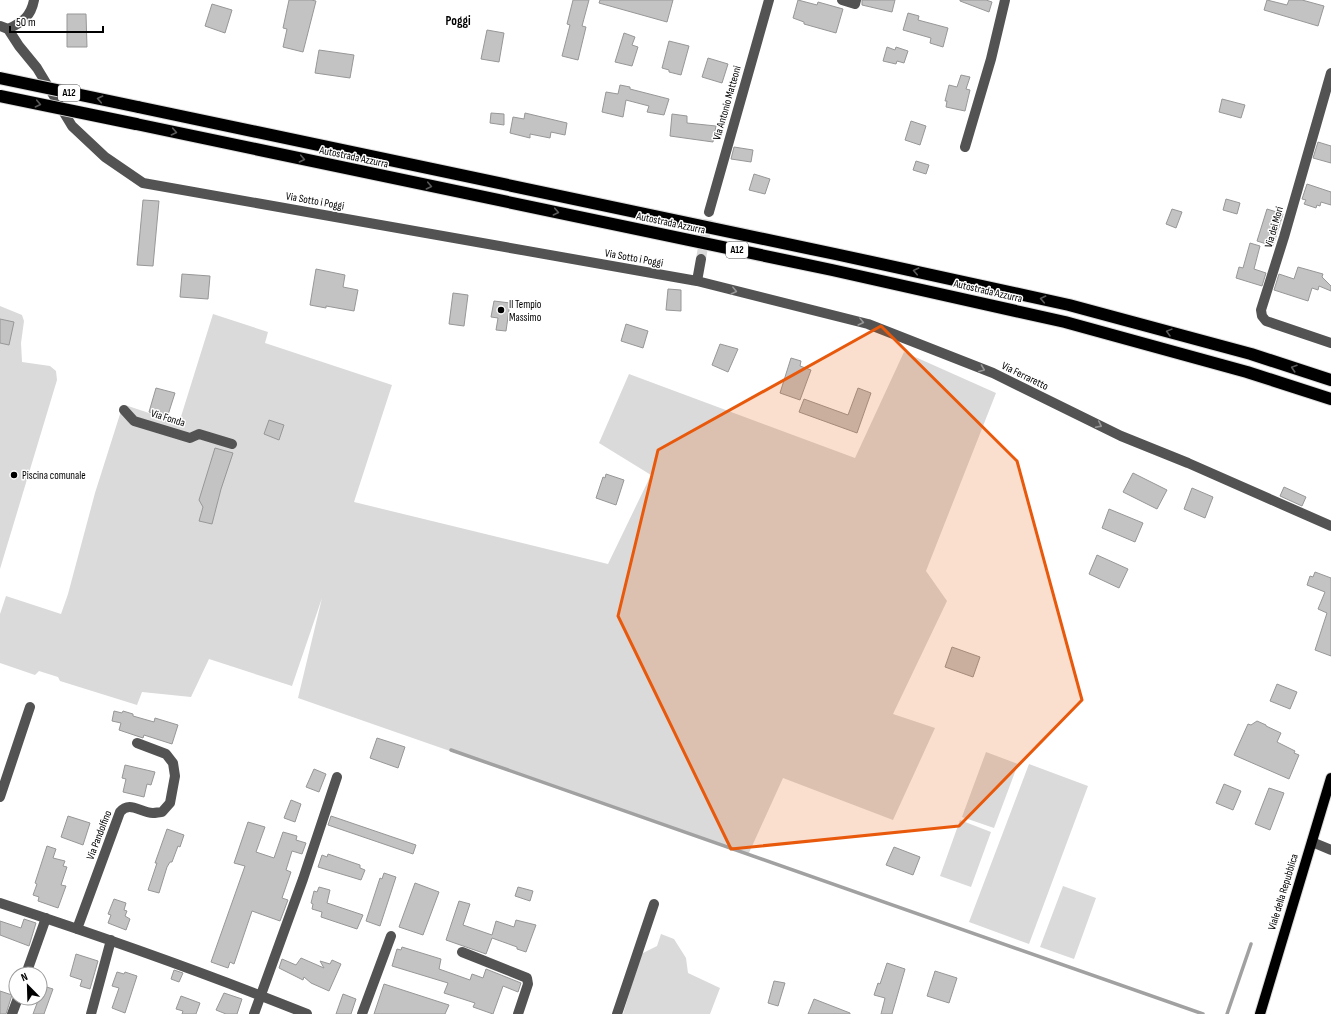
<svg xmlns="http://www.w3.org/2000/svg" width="1331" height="1014" viewBox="0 0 1331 1014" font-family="'Sofia Sans Condensed',sans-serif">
<rect width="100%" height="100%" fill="#fff"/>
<path fill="#dadada" d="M0,306L22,315L24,321L21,343L22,362L50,366L56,371L57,380L0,569Z
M213,314L268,332L265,343L392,385L354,502L608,564L651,475L599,443L629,374L855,458L904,352L996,393L926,571L947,601L893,714L935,728L893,820L783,778L748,855L298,698L322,598L292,686L209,659L191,697L142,692L137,705L60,681L58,677L39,671L35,675L0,663V614L6,596L61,614L68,594L95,493L121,411L125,405L179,423Z
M986,752L1018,764L994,828L962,817Z
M1029,764L1088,786L1029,944L969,922Z
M960,820L991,832L971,887L940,876Z
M1063,886L1096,898L1074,959L1040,947Z
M661,934L674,939L686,958L688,973L720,988L710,1014H623L641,954L657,946Z"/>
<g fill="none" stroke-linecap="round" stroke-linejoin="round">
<path stroke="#a1a1a1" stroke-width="3.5" d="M451,750L1203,1014
M1227,1014L1251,944"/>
</g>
<path fill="#c3c3c3" stroke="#979797" d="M289,0H311L316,1L303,52L283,47L287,29L283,28Z
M573,0H589L582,26L586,27L578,60L562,56L570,25L567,24Z
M600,0H673L667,22L599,3Z
M798,0L817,5L818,2L843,9L836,33L804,24V22L793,18Z
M862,0H895L892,12L862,5Z
M960,0H986L992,2L989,12L960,1Z
M1267,0L1287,5L1289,0H1302L1324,6L1318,26L1264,10Z
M212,4L232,10L225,33L205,26Z
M908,13L919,16L918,20L948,28L943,47L930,43L931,38L903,30Z
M67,14H86L87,47H67Z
M487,30L504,33L499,62L481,59Z
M624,33L635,37L632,45L638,47L632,66L615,62Z
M669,41L689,46L681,75L669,72V70L662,68Z
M887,47L895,50L896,47L908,51L904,63L897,61L896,64L883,61Z
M319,50L354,55L350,78L315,73Z
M708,58L728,64L722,83L702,77Z
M961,75L970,77L966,89L970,90L965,111L946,107L947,101H945L949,85L957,87Z
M620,85L630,87V89L669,99L664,115L647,112L649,106L626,100L623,117L602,112L606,92L618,94Z
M1222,99L1245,105L1241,118L1219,112Z
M491,113L504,114V125L490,123Z
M525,113L567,123L565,135L551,132L550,138L530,134V138L510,133L513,117L524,119Z
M672,114L687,116V123L716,126L713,142L670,136Z
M911,121L926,126L920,145L905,140Z
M1318,142L1331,146V163L1313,158Z
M734,147L753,150L751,162L731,159Z
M916,161L929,165L926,174L913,170Z
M754,174L770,179L765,194L749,190Z
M1307,184L1331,192V205L1321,202L1320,206L1317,205L1316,208L1304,204L1306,200L1302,199Z
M1226,199L1240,203L1237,214L1223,210Z
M143,200L159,201L153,266L137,265Z
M1172,209L1182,212L1176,228L1166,224Z
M1267,209L1283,214L1273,246L1257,241Z
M1250,243L1260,246L1254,269L1266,273L1262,286L1236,278L1239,267L1243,268Z
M1298,267L1323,274L1322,277L1331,286V291L1319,286L1318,290L1312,288L1308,301L1274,290L1279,274L1294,279Z
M316,269L345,275L343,287L358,290L354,311L326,306V308L310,305Z
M182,274L210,276L208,299L180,297Z
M668,289L681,290V311L666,310Z
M453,293L468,295L464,326L449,324Z
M494,301L510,303L506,331L496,330L498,318L491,317Z
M0,319L14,322L9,345L0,343Z
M626,324L648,331L643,348L621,341Z
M720,344L738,349L728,372L712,365Z
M791,358L801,361L800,366L811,370L800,400L780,393Z
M156,388L175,393L167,418L149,412Z
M858,388L871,393L857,433L799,412L804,399L848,415Z
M269,420L284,425L279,440L264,434Z
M215,448L233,453L221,489L212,524L199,521L203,507L199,500Z
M1133,473L1167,490L1157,509L1123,492Z
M606,474L624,480L616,505L596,498L603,477L605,478Z
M1284,487L1306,497L1302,506L1280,496Z
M1192,488L1213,497L1205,518L1184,509Z
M1109,509L1143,523L1135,542L1102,528Z
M1097,555L1128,569L1119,588L1089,574Z
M1315,572L1331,578V656L1315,650L1327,613L1318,609L1325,592L1307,585L1310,576L1313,577Z
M952,647L980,657L973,677L945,667Z
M1277,684L1297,692L1290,709L1270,701Z
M114,711L122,713L123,711L133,714V716L154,722L155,718L178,725L172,744L144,735L143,738L119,730L121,723L112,721Z
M1257,721L1266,725V726L1281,733L1277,742L1295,751L1294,753L1299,755L1289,779L1234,755L1248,724L1251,725Z
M377,738L405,747L398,768L370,758Z
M125,765L155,772L151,785L147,784L144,797L123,792L126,779L122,778Z
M314,769L326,774L319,792L306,787Z
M1224,784L1241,791L1233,810L1216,803Z
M1269,788L1284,793L1270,830L1255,824Z
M291,800L301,804L295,822L284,818Z
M68,816L90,823L83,845L61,837Z
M331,816L416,845L413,854L328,825Z
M248,822L265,827L256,852L274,858L283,832L297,836L296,840L306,843L302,854L292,851L286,870L291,872L282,898L288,900L280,921L252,911L234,964L230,962L228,968L211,962L245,866L234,863Z
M167,829L184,835L180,847L178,846L172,862H170L167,867L159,893L148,890L157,863H155Z
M47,846L56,849L53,858L65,861L63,866L67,867L61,885L66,886L58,908L38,901L39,897L33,895L37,884L35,883Z
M894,847L920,857L913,875L886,865Z
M328,854L360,865V868L365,870L361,880L318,867L322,855L327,857Z
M384,873L396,877L380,926L366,921L380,878L382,879Z
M415,883L439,892L423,935L399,927Z
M319,887L330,890L327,903L363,915L357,929L321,917L322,912L312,909L313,904L311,903L314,891L317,892Z
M518,887L533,891L530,901L515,896Z
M114,899L126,903L124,910L127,911L125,916L130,919L126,930L108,923L111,915L108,914Z
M459,901L470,904L463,925L492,935L496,921L514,927L516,920L536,925L526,952L517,949V947L492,938L486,954L446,940Z
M24,919L36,923L29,946L0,935V921L21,928Z
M402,947L441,959L439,969L470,980L472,974L483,978L486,969L521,983L518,992L503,986L493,1014L473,1007L475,1003L444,993L448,983L392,966L397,949L401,950Z
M76,954L98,961L90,989L80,986L82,980L70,976Z
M301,958L324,968L320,961L330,964L332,960L341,964L329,991L311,983L304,977L303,980L279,968L282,959L296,965Z
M887,963L905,969L892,1014H881L885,998L874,995L878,983L880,984Z
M174,970L183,973L179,982L171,979Z
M935,971L957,978L949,1003L927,996Z
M117,972L124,974L125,972L137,976L125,1013L112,1008L119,988L112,986Z
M774,981L785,983L778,1006L768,1003Z
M384,984L449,1005L445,1014H374Z
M40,985L53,989L44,1014H33L39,998H40Z
M0,991L12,995L6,1014H0Z
M224,993L242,999L237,1014H226L216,1010Z
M343,994L356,999L351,1014H336Z
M181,996L200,1003L196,1014H182L183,1011L176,1009Z
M814,999L850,1013V1014H808Z"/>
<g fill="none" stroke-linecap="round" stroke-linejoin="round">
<path stroke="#d9d9d9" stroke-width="10" stroke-dasharray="10 5" stroke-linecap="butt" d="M701,259L709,212"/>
<defs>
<path id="major" d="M1260,1014L1331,778"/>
<path id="highway" d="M138,107L835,254L1069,305L1251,354L1331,380
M136,124L832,270L1065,322L1247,372L1331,399"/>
</defs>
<use href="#major" stroke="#dbdbdb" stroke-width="12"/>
<use href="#highway" stroke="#dbdbdb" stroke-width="14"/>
<path stroke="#535353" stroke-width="10" d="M842,0L855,4L856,0
M0,26L8,29L19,46L37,68L72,126L105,157L143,183L697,281L868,324L993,373L1121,436L1188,463L1331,526
M8,29C23,22 31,16 34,0
M1331,73L1284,237L1261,310L1262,316L1266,321L1331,343
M965,147L991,59L1005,0
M709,212L769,0
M697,281L701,259
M124,410L134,421L190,438L199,434L232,444
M0,797L30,707
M1312,842L1331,850
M0,903C103,937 206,973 307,1014
M77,929L120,812C130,800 140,813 153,813C156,813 159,812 162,812L170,803L175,776L173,763L166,754L137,743
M462,952L527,978L528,984L518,1014
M26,974L46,918
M12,1014L18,998
M91,1014L111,940
M254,1014L303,879L337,777
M362,1014L391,936
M617,1014L654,904"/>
<use href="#major" stroke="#000" stroke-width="10"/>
<use href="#highway" stroke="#000" stroke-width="12"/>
<defs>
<path id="highway-bridge" d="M0,78L138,107
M0,96L136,124"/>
</defs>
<use href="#highway-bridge" stroke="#dbdbdb" stroke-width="14" stroke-linecap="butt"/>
<use href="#highway-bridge" stroke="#000" stroke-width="12"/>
</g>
<defs><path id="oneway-chevron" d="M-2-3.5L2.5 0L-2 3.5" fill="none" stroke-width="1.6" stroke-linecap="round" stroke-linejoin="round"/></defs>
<g stroke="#595959">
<use href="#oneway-chevron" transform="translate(100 99) rotate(-168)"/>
<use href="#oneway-chevron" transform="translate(38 104) rotate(12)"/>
<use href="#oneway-chevron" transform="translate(174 132) rotate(12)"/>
<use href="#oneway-chevron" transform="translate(302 159) rotate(12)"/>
<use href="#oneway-chevron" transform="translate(429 186) rotate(12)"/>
<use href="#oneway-chevron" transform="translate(556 212) rotate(12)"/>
<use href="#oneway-chevron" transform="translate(916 271) rotate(-168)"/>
<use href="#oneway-chevron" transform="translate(1043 299) rotate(-168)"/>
<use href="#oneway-chevron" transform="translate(1169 332) rotate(-165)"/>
<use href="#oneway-chevron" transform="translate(1294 368) rotate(-162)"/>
</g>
<g stroke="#989898">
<use href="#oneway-chevron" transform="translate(734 291) rotate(14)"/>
<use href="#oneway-chevron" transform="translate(861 322) rotate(14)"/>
<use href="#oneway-chevron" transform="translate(982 369) rotate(21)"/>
<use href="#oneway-chevron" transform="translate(1099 425) rotate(26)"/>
</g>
<path fill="#e8590c" fill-opacity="0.2" stroke="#e8590c" stroke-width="3" stroke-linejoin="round" d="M881,326L1017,461L1082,700L959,826L731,849L618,616L658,450Z"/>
<g fill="#000" stroke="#fff" stroke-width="1.5">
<circle cx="501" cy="310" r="4"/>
<circle cx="14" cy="475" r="4"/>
</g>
<g text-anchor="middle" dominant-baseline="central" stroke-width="3" stroke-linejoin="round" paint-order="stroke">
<g fill="#fff" stroke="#4c4c4c" stroke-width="1">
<rect x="58" y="85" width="22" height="16" rx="3"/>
<rect x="726" y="242" width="22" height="16" rx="3"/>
</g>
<g font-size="10" font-weight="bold" fill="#000">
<text x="69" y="93">A12</text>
<text x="737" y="250">A12</text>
</g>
<g font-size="11" fill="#000" stroke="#fff">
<text transform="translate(727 103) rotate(-74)">Via Antonio Matteoni</text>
<text transform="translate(354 157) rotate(12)">Autostrada Azzurra</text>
<text transform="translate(315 201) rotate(10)">Via Sotto i Poggi</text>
<text transform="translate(671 223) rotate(12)">Autostrada Azzurra</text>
<text transform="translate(1274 227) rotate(-74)">Via dei Mori</text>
<text transform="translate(634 258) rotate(10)">Via Sotto i Poggi</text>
<text transform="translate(988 291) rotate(13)">Autostrada Azzurra</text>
<text transform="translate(1025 376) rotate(26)">Via Ferraretto</text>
<text transform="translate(168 418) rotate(17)">Via Fonda</text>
<text transform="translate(99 835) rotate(-69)">Via Pandolfino</text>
<text transform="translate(1283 892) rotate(-73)">Viale della Repubblica</text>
</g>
<g font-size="11" fill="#000" stroke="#fff" text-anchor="start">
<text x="509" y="304">Il Tempio<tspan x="509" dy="13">Massimo</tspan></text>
<text x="22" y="475">Piscina comunale</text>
</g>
<g font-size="13" font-weight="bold" fill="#000" stroke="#fff">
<text x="458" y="21">Poggi</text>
</g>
</g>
<g transform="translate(28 986) rotate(337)"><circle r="19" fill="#ffffff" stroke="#999999"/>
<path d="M0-3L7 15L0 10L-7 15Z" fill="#000000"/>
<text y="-6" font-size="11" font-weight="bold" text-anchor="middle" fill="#000000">N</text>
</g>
<path d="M10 26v6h93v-6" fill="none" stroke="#000000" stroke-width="2"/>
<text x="16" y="26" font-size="12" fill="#000000" stroke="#ffffff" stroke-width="3" paint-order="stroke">50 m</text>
</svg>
